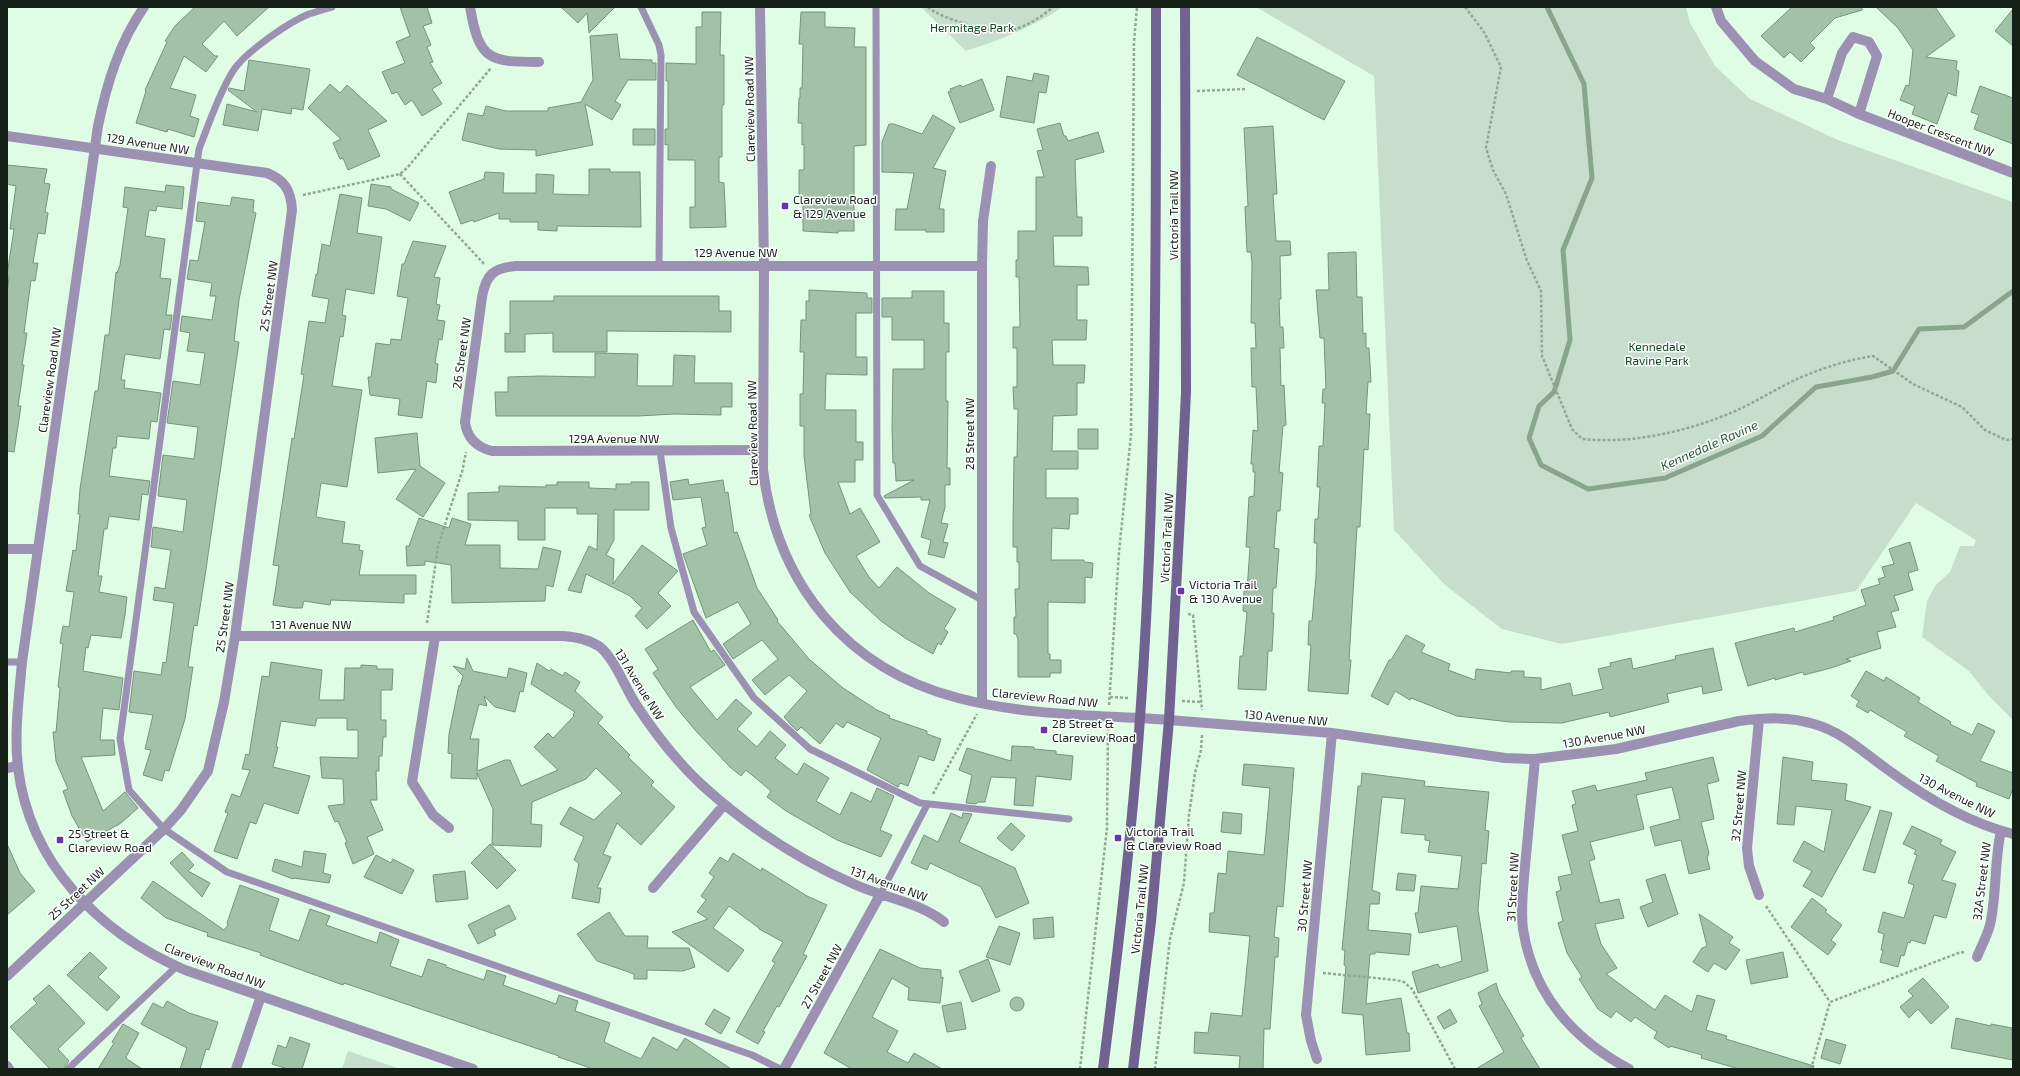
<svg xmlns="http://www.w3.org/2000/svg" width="2020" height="1076" viewBox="0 0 2020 1076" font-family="'Exo 2',sans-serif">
<rect width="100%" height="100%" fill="#defde4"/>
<path fill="#c8decc" d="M921,7H1063C1033,27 1000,40 966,51Z
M1256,7H1686L1690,23L1715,66L1750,99L1838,140L2013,202V720L1989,696L1969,671L1922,637L1927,601L1935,586L1950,572L1960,546H1974L1976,540L1916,503L1856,591L1562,644L1502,629L1445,585L1394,530L1374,76Z
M348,1051L400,1069H342Z"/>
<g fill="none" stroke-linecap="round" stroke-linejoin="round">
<path stroke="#87a68c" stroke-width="5" d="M1547,7L1584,84L1592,178L1563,250L1570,340L1554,392L1539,406L1529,438L1541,465L1588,489L1665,478L1762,436L1816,387L1872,377L1893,371L1919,329L1964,327L2013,291"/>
</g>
<path fill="#a2c2a8" stroke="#77937c" d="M195,7H269L237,36L224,21L202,44L215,56H218L206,72L184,56L170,88L196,95L190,116L199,119L194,137L168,129L167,132L136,123L146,91L145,90L167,42L165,41L175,26Z
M400,7H427L432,23L423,26L431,45L427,47L433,62L430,63L442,83L432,89L442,104L422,116L412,100L405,105L397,92L392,94L382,72L405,63L396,42L410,36Z
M561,7H615L589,33L587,13L578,23Z
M1792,7H1862V10L1835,18L1810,43L1815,48L1801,62L1790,52L1784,58L1761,36Z
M1876,7H1935L1955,36L1926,57L1957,61L1956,70L1959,71L1956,96L1948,93L1937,124L1912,114L1915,106L1900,100L1906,85L1909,86L1913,50L1898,28Z
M2013,9V46L1995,31Z
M702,12H721L720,55H724V105H722V157H719V182L724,183L726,227L690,228V207H695V160H668V144L665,145V129H668V81H666V63L696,64V27H702Z
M801,12H825V27L855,28L854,47H866V145L854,146V231H838V233L803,231V197H799V170H804V144L802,145V123H798L799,98H800V88H802L803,44H799Z
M617,34L620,59L652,60V63H656V80H628L615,101L621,105L612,120L585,104L593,145L536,156V150L499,149L462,140L468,113L483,116L486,106L506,111H548V108L581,102L593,80L590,36Z
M1257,37L1345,81L1324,120L1237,75Z
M249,60L310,69L303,110L292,108L291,114L262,109L258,131L223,125L227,104L257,112L228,90L229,88L244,91Z
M1034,73L1049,76L1046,93L1039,92L1034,123L1000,117L1007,76L1032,81Z
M982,79L994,110L960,123L948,92L951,91L950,89L961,85L962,87Z
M330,84L340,93L347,85L387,121L368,130L380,156L348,170L343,158L340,159L333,143L341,139L308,108Z
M1980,86L2013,98V144L1974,129L1979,115L1971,112Z
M933,115L955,128L933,168L946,171L939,209H944V232H926V230H895L896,209H907L914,173L882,172V142L889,124H894L922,134Z
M1060,123L1064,136H1066L1068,141L1098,132L1104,152L1075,160L1077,217H1082V236H1053L1054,266L1088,267L1089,285H1077V320H1087L1086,340H1052L1053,365H1085L1084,383H1077V415L1053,416L1052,451H1078V469H1046V498H1078V514H1070L1069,529L1052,528L1051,560H1084V562L1093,563L1092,578L1085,577V603L1048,602V654H1050V660H1061V673H1050V677H1018V639L1016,634H1014V617H1016L1015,589H1019V562H1017V547H1013V524L1014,457H1017L1018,409H1014L1013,387H1017V348H1013V327H1020L1019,277H1016V260H1018V231H1036V177H1044L1037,151L1043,150L1037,129Z
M1273,126L1277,194H1273L1276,241H1290L1291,255L1280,256L1281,299H1279L1280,327H1283L1284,348H1280L1281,386L1284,385L1286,425L1283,426L1279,472L1283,473L1280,511H1277L1274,548L1279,549L1276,588H1273L1272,613H1274L1272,651H1268L1266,690L1238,689L1240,656H1243L1247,612L1243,611L1244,591H1247L1250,547H1246L1249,497L1254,496L1255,472H1253V464H1251L1253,430L1258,431L1256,387H1252L1251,348H1256L1255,323H1251L1252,264L1251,252H1247L1245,207L1248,206L1244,128Z
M633,129H655V145H633Z
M7,165L47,169L44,183L50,184L45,212L48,213L45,234L38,233L33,263H38L35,281L31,280L24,333H27L22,365H24L18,406H21L14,452L7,451V294L9,277L7,275L14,229H10L16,186L7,184Z
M589,169H610V172H640L641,227L557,226V231L538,230V222H510V219H499V213L474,222L473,220L461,224L449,192L484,179L485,172L504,173L503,193H536V174L554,175L553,194L589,195Z
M371,184L391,187V189L419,203L410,221L386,209L368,206Z
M166,185L184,187L182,209L157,206L156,211L149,210L145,236L165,239L160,278L171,279L166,315H172L170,330L164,329L160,359L125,354L121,380H125L124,388L161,393L157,422L151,421L149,439L117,436L116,448H113L109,476L150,481L148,495L142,494L139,520L109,516L107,529H104L98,576H102L99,592L127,597L125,615L121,638L91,635L88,648L86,647L83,671L123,678L119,710L103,708L100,740H114L115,755L81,757L103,811L125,792L138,808L121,823L87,842L72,816L63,791L68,789L56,761L53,732H56L60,688L58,687L63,644L60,643L63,626L69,627L74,592L66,591L73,550L76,551L80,514H78L80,489L95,391H98L105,335H109L116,272L117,273L120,265L128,208L123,207L125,187L165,192Z
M340,194L362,198L357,233L382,237L374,294L346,289L342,315L346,316L343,337L340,336L332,386L362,390L347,487L321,483L316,517L345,522L342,543L360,545L359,550L363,551L359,575H416V594H404V603L331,600L330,605L304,601L302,608H294L273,605L279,566L273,565L292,438L294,439L304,375L301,374L309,321L325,323L329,299L312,296L316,274L317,275L322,244L330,246Z
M232,197L254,200L253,212L256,213L239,300L234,341L239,342L205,576L197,626L194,625L188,667H193L185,719L169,771L165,770L162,781L143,775L151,750L145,749L153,715L129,712L134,671L161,675L163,662L166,663L174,603L153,600L155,587L165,589L171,550L151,547L153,527L183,532L187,500L158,496L163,455L194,459L198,427L167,423L173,381L200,385L205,353L187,351L190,333L180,331L182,316L212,320L216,296H210L212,283L187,279L190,260L198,261L205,222L196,221L198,202L230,206Z
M413,241L446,246L434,277L440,278L436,304L440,305L437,320L445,321L442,340L439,339L435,363L438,364L436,383L427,381L422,418L398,415L400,399L370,395L368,377H371L376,343L390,345L391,339L401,340L408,298L397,296L402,264H404Z
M1356,252L1357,297H1362L1363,334L1366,333V348H1369L1371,382H1368L1366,414H1370L1368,450L1364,449L1360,527H1357L1349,660H1351L1348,694L1308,691L1311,645H1308L1309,621H1312L1316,576L1317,543H1314L1315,519H1318L1320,487H1317L1319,446H1323L1325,403H1322L1323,389H1326L1324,338H1320L1316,290H1329L1328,253Z
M809,290L867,293V298H872V313H856V357H867V375L826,374L825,410H856V442H863V460H855V482H838L850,514L860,508L880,542L856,556L869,577L879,588L897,567L929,593L956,609L944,629L948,632L941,645L938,643L933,654L905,638L881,621L850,592L825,553L809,515L811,514L804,456V426H800V394H803L804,352H800L801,320H806V301H809Z
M912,291H944V323H949V352H946V401H948L947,468H950V485H945V507L941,523L948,524L943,542L948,543L944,558L928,554L931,540L921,537L930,500H921V497L885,498L884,496L914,480L896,481L895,463H893L892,427L893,369H924V340H892V317H882V298H912Z
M554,296H719V311H731V332L607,331V352H553V333L525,334V352H505V333L510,334V301H554Z
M595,353L638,354L637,386H673L674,355L695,356L694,383H732V407H721V415L674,414L638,416H496L495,392H508V377L540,376L595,377Z
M1078,429H1098V449H1078Z
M417,433L420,466L445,483L423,517L396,499L416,469L378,473L375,438Z
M688,479L689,485L723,480L725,493L728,492L734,533L737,532L757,588L778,620L777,621L809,659L843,688L877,710L890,716L889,718L927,731V734L941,739L934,761L919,756L908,786L900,783L898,787L867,770L881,738L847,722L843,728L836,723L820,744L801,727L797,731L791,725L784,717L807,691L789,675L765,695L752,680L778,659L762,640L733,659L723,644L751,624L738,602L706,618L683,554L707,545L702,528L706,527L701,497L673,500L670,482Z
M557,482H589V488L616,489V484H631V482H649V510H614V540L606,555L614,559L613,584L642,545L678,571L658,593L671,606L647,629L635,616L642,608L630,596L586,574L581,593L568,590L589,546L597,550L598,514H577V508H545V540H518V521L468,520V493L499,492V486L546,487V485H557Z
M419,518L449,528L452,518L471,524L465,545H500V568L538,569L543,547L561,551L553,587L546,585L545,601L452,603L451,565L425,561V565L407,566L406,546H409Z
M1910,542L1918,570L1908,573L1913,590L1894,596L1899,610L1891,612L1896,627L1877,632L1881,648L1846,659L1851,661L1831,668L1804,675L1803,672L1775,680V678L1748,686L1735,643L1794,628L1795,632L1834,620L1833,617L1866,605L1861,590L1880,584L1878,579L1885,577L1882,567L1894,564L1889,549Z
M693,620L711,652L714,650L725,665L690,687L717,720L736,699L752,713L737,729L757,747L770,731L786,745L775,758L797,775L804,763L829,778L816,801L840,815L851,792L871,802L877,788L894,796L880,830L892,835L881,857L837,840L786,811L767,797L771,791L746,770L741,776L730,767L695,730L676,707L653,673L658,669L645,649Z
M1406,635L1425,645L1421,652L1450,664L1448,670L1475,680L1476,669L1511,673V671H1524V677L1541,678V690L1570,683L1573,696L1603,689L1598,669L1611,666L1610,663L1631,658L1633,669L1676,659L1675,656L1713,648L1722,690L1703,694L1702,686L1667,694L1669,702L1610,717L1609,712L1562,723L1510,722L1457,716L1411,698L1410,700L1395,691L1388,705L1371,696L1389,660H1391Z
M467,658L473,671L507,678L509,668L527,673L523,692L520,691L515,712L495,707L484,696L487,706L479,704L470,739H479L477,771L505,760H510L521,786L558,770L534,747L548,733L553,738L574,716L573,715L575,712L531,684L537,663L549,671L551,669L563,676L565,672L580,682L575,691L603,717L598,723L630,755L628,757L654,782L651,785L675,807L641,845L617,823L603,854L611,857L597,888H601L599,903L572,898L579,863L574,860L584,837L560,824L570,807L594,820L622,793L596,768L586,779L532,802L531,824L542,825L541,847L492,845L493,809L477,773V779L451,778L452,754L448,753L449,734L459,685L460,686L463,676L453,666L465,669Z
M271,662L322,670L319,700H344L345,668H361V665L377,666V669H393L392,690H381V720H386V737H383L382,756H379V771H376L377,800H370L383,830L367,837L374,854L353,864L345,843L347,842L338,821L335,822L328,806L344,804L343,779L322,778L320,757L358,758V730H347V718H317L315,726L281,721L276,747H278L273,767L310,776L298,814L264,803L256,824L250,822L237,859L214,851L228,813L225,812L232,794L240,797L250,770L242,769L246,754L249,755L262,676L269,677Z
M1866,671L1884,681L1886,677L1920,698L1918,702L1951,722L1950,724L1972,735L1978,723L1995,731L1980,761L2013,773V788L2009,799L1976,786L1977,783L1936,761L1939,756L1904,736L1907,732L1870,710L1868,713L1856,706L1859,701L1851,696Z
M1012,746L1034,747V749L1056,751V754L1073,756L1071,780L1036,776L1033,806L1014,805L1016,778L991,777L985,802H978L976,804L966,803L972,775L959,770L967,748L1011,761Z
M1713,757L1719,781L1707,784L1714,819L1701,822L1709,853L1707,858L1710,869L1689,874L1681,840L1655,846L1650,827L1680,819L1672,787L1636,795L1644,829L1590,842L1595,859L1589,861L1600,903L1619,899L1624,918L1595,924L1601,944L1617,968L1606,974L1655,1010L1665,995L1692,1012L1697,995L1715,1000L1706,1030L1727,1036L1726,1039L1814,1066L1813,1069H1739L1701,1058L1702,1055L1670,1046L1669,1048L1654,1038L1657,1032L1635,1017L1631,1022L1616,1011L1611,1018L1598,1009L1579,979L1582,977L1567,953L1558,923L1563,921L1556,892L1561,890L1558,877L1572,874L1562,835L1578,831L1572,805L1576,804L1572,791L1595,785L1597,791L1647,780L1645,773Z
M1783,757L1813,762L1811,780L1847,784L1845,800L1871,807L1822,897L1803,886L1812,871L1793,861L1804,841L1824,852L1832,810L1796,806L1794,825L1777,824Z
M1244,764L1294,768L1283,907L1277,906L1274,937L1279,938L1278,957H1275L1270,1029H1264L1263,1069H1239L1240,1056L1194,1053L1195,1032L1208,1033L1211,1013L1242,1016L1250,936L1209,932L1210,913H1214L1218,873L1226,874L1228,851L1264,855L1270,788L1242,785Z
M1362,773L1425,781L1424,786L1489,792L1485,830L1489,831L1486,864L1482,863L1478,910L1488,971L1418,993L1412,972L1438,964L1440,968L1462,961L1457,926L1419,933L1415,913H1418L1421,886L1458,889L1462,856L1428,852L1430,841L1425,840V835L1401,833L1405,799L1382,797L1372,890L1380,893L1379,904H1370L1368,930L1411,934L1409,955L1375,952V954H1370L1366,1004L1401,998L1407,1033H1409L1410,1051L1366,1055L1363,1015L1342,1013L1346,966L1344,965L1345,950H1342L1358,786H1361Z
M1880,810L1892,813L1875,873L1863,870Z
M1223,812L1242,814L1241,834L1221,832Z
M951,813L962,818L963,813L972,814L959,842L1015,868L1029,903L996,918L981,887L930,863L927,870L911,863L924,835L938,842Z
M1011,823L1025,836L1012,851L997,838Z
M1912,826L1942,840L1940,844L1956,852L1942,880L1956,884L1946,918L1934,915L1925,944L1911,940L1910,943L1908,942L1904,956L1901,955L1898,967L1880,962L1883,950H1881L1884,934L1878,932L1883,912L1904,918L1914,885L1908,883L1917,855L1914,854L1916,850L1903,844Z
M7,844L20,873L35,891L7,915Z
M490,844L516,870L497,889L471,863Z
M304,851L326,854L323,873L331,875L329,883L293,878V879L272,871L275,859L302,867Z
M182,852L194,865L188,871L210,883L202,897L170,863Z
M733,853L761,871L762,868L807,896L827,905L803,954L807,956L779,1007L777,1006L763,1031L765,1032L758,1044L736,1032L775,963L772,961L783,942L759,929V928L729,906L713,928L744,950L728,972L672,932L708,919L697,912L706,900L701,896L714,877L709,873L720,857L728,862Z
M376,855L391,863L393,859L414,870L402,894L364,877Z
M465,871L468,899L436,902L433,875Z
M1398,873L1416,875L1414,891L1396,890Z
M1665,874L1678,914L1648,927L1640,907L1653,902L1646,880Z
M153,881L224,930L228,925L227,923L240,885L279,899L269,930L299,941L310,909L330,916L326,925L377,943L380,932L399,940L390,966L422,977L428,959L446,965V967L484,980L487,970L506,976L503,985L556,1004L559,995L578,1001L575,1011L610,1023L604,1042L641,1059L653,1037L677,1050L685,1038L731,1069H593L573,1062L558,1057L559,1056L344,983L343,985L260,955L261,953L207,936L208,933L166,918L141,898Z
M1812,898L1827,910L1825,912L1842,925L1831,940L1836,944L1828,955L1791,927Z
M509,905L516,919L494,930L496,935L478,944L468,925Z
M609,912L625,936H648L647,948H689L695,967L683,971L647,970V979H634V974L597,961L577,934Z
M1699,914L1733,937L1729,943L1740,950L1726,970L1714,963L1708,972L1693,962L1702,948L1707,946Z
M1053,917L1054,937L1034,939L1033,919Z
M999,926L1020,933L1010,965L986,957Z
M880,949L920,968L941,970V978L943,977L940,1003L908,1000L909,988L892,978L872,1017L898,1031L887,1052L908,1063L914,1053L942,1069H852L824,1053Z
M90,952L107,968L98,977L120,997L107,1011L67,975Z
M1783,952L1788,977L1751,984L1746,960Z
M988,959L1000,991L972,1002L959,971Z
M1923,978L1949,1007L1931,1024L1918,1009L1909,1018L1900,1007L1913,996L1908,991Z
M1496,983L1499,993L1524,1036L1521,1038L1540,1069H1476L1504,1052L1479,1006L1482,1004L1478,993Z
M49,985L85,1023L58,1049L69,1061L63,1069H50L10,1027L37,1003L33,999Z
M1010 1004a7 7 0 1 1 14 0a7 7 0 1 1-14 0Z
M167,1001L189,1013L218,1022L209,1050L206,1049L200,1069H180L187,1048L141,1024L153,1003L163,1008Z
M961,1002L966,1029L947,1032L942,1006Z
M714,1009L730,1018L721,1034L705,1024Z
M1450,1009L1457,1022L1444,1029L1437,1017Z
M1956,1018L1991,1026V1024L2012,1028L2013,1060L1951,1048Z
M123,1024L139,1033L126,1057L127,1059L142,1069H98L114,1043L112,1042Z
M290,1037L310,1044L302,1069H288L272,1064L278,1045L286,1048Z
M1826,1039L1846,1045L1840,1064L1821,1058Z"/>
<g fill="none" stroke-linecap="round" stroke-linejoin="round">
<path stroke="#91a895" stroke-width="2.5" stroke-dasharray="3 2" stroke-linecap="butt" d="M928,7C941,19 995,35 1013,30C1027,26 1043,16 1053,7
M1465,7L1484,32L1501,67L1486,148L1493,170L1506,194L1526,258L1541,291L1542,356L1572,429L1582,439C1632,444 1686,432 1733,412C1754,403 1774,390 1795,380C1819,369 1847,360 1873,356L1913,384L1962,407L1985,430L2006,440L2013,439
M1197,91L1245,89
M400,174L485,265
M303,195L400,174L407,168L491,68
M1188,614L1193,615L1202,710
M427,623L438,546L462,472L466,452
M1110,697L1129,698
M1182,701L1201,702
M1109,705L1119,552L1131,435L1134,42L1137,7
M933,794L977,714
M1766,906L1830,1002
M1323,973L1396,980L1404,982L1412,989L1455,1069
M1080,1069L1107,828L1108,728
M1155,1069L1170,939L1184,883L1189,815L1195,773L1201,750L1202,735
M1811,1069L1830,1002L1961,952L1965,953"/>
<path stroke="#9c91b2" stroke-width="7" d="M332,7C324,9 316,12 309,14C289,22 244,53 233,71C218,95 209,124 199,149L120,739L129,790L164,829L227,872L752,1055L780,1069
M641,7L659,45L661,55L659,265
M876,7L877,495L920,566L982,600
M660,451L671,528L694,612L754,698L810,749L920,803L1069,819
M7,662H22
M880,895L927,805
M68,1069L177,966"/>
<path stroke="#9c91b2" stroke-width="10" d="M470,7C479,60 489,62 539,62
M1716,7L1721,21L1755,61L1794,89L1827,99L1859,114L2013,173
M1827,99L1842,53L1853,37L1869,42L1877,56L1859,114
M7,136L267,173C285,180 291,191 292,210L235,636L224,702L208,771L181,810L164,829L7,976
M763,450L492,451C476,447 467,438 465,422L482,297C486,274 494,268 516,266H982
M7,549H38
M235,636H563C576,637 589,639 600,647C614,658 625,687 635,703C654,732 676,761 702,785C748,827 799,860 856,885C885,898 919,902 944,922
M435,637L412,782L433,815L449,828
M982,703V266L983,221L991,166
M1169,720L1332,733L1505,758L1535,759L1616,749L1739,721C1764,718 1789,716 1814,724C1845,733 1865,754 1891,772C1928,799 1969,823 2013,834
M1535,759C1532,791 1529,824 1526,856C1524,880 1520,905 1523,929C1533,994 1573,1039 1629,1069
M7,768L18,766
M653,888L724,805
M1759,895L1749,866L1747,848L1759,719
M1977,957C1981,947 1987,936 1990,925C1997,894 1994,862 2001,831
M1317,1059L1311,1041L1306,1015L1332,733
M7,1066L9,1069
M236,1069L261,996
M784,1069L880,895"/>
<path stroke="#9c91b2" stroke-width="10" d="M144,7C119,43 107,83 98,126L22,662C19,697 14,732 18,768C30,864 99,933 185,970L473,1069
M760,7L764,265L763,470C777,584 846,669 958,698C1027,716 1099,715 1169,720"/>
<path stroke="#726291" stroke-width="10" d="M1103,1069C1118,952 1132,835 1140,718C1157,481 1156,244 1156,7
M1133,1069L1151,922L1169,720L1181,497L1186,392L1185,7"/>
</g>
<g fill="#6933aa" stroke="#fff" stroke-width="1.5">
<rect x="781" y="202" width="8" height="8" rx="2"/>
<rect x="1177" y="587" width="8" height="8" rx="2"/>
<rect x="1040" y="726" width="8" height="8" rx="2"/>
<rect x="1114" y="834" width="8" height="8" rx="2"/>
<rect x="56" y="836" width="8" height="8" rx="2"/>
</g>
<g text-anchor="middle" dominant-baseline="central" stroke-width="3" stroke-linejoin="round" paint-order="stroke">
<g font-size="12" fill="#104421" stroke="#fff">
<text x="972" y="27">Hermitage Park</text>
<text x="1657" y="346">Kennedale<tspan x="1657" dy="14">Ravine Park</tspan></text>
</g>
<g font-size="12" fill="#152017" stroke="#fff">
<text transform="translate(749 109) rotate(-91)">Clareview Road NW</text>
<text transform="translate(1941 132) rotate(21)">Hooper Crescent NW</text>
<text transform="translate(148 143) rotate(9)">129 Avenue NW</text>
<text transform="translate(1173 215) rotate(-90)">Victoria Trail NW</text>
<text x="736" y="252">129 Avenue NW</text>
<text transform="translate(268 296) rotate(-82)">25 Street NW</text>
<text transform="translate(461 353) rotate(-82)">26 Street NW</text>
<text transform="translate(49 380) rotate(-82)">Clareview Road NW</text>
<text transform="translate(752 433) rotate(-91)">Clareview Road NW</text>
<text transform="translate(969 434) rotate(-90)">28 Street NW</text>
<text x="614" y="438">129A Avenue NW</text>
<text transform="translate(1166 538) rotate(-87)">Victoria Trail NW</text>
<text transform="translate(224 617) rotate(-82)">25 Street NW</text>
<text x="311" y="624">131 Avenue NW</text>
<text transform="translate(640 684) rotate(58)">131 Avenue NW</text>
<text transform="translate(1045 697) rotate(6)">Clareview Road NW</text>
<text transform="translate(1286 717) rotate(5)">130 Avenue NW</text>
<text transform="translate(1604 736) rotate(-10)">130 Avenue NW</text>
<text transform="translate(1957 795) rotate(27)">130 Avenue NW</text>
<text transform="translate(1738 806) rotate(-85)">32 Street NW</text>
<text transform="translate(1981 881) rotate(-83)">32A Street NW</text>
<text transform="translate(889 883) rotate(20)">131 Avenue NW</text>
<text transform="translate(1512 887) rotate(-87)">31 Street NW</text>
<text transform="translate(76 893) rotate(-43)">25 Street NW</text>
<text transform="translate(1304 896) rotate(-85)">30 Street NW</text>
<text transform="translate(1139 909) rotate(-84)">Victoria Trail NW</text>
<text transform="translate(215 965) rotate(21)">Clareview Road NW</text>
<text transform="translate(821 976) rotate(-61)">27 Street NW</text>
</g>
<g font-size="12" fill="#152017" stroke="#fff" text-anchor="start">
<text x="793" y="199">Clareview Road<tspan x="793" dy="14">&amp; 129 Avenue</tspan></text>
<text x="1189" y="584">Victoria Trail<tspan x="1189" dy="14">&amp; 130 Avenue</tspan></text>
<text x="1052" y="723">28 Street &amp;<tspan x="1052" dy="14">Clareview Road</tspan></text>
<text x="1126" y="831">Victoria Trail<tspan x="1126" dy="14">&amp; Clareview Road</tspan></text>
<text x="68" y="833">25 Street &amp;<tspan x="68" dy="14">Clareview Road</tspan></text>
</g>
<g font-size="13" font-style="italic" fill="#295a36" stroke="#fff">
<text transform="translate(1709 445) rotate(-24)">Kennedale Ravine</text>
</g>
</g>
<rect width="2020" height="1076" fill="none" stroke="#152017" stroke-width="16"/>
</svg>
